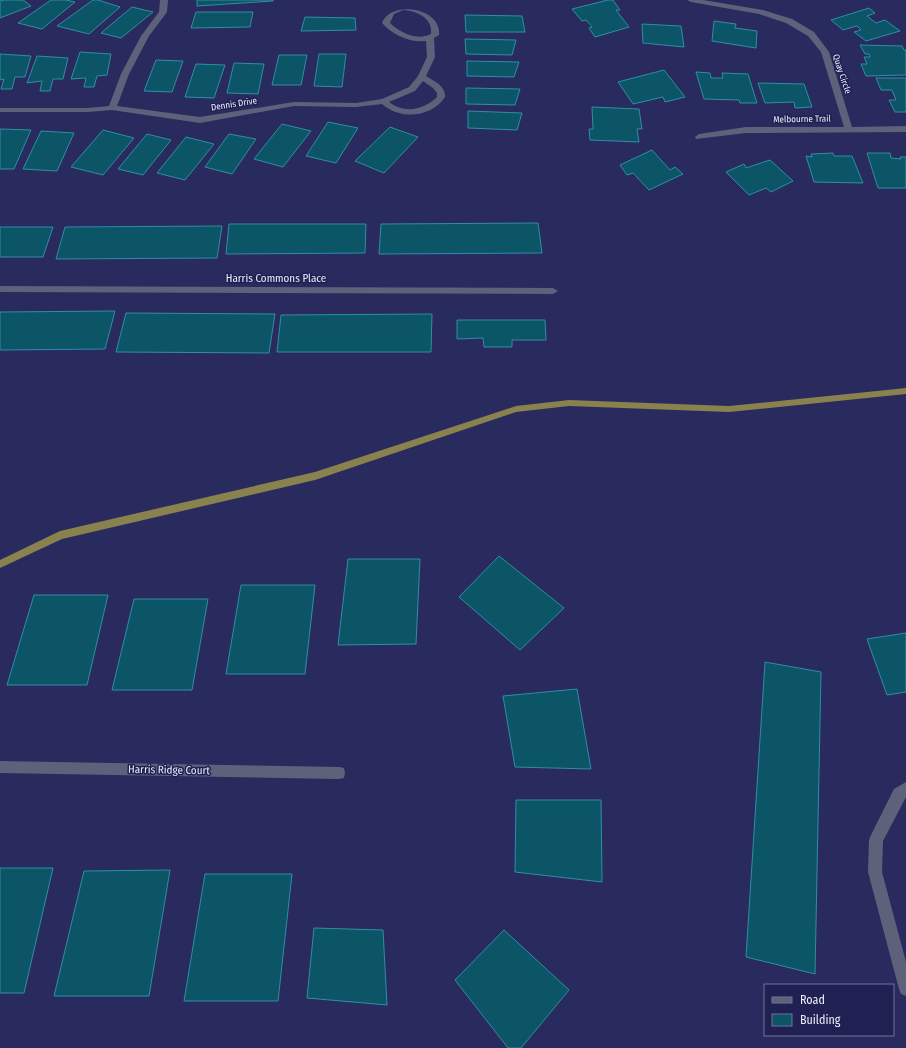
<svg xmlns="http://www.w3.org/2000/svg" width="906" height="1048" viewBox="0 0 906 1048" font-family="'Fira Sans Condensed',sans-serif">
<rect width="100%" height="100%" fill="#292b5f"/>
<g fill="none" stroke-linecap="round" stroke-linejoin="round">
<path fill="#89814e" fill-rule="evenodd" d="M906,388V394L729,412L569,406L516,412L315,480L62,539L0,568V560L60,531L315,472L516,406L569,400L729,406Z"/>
</g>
<path fill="#0c5567" stroke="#318da4" d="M4,0H23L31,6L0,18V1Z
M51,0H66L75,2L42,29L18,23Z
M93,0H98L120,7L89,34L57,26Z
M197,0H273V1L197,6Z
M608,0H613L620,10H616L629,27L595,37L589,28L592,27L586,20L582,21L572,9Z
M132,7L153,12L121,38L101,33Z
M869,8L875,13L867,16L876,23L885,20L900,31L866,41L854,32L861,30L857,26L843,30L831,20Z
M196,12H253L250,27L191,28Z
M465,15L522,16L525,32H466Z
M305,17L355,18L356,30L301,31Z
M714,21L736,24L735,28L757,31L756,48L712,41Z
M642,24L681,26L684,47L643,43Z
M465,39L516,40L512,55L466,54Z
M860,45L902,46L904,50H906V75L866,76L861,64H867L864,57H870L869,54H865Z
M80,52L111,54L107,75L97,76L94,87H84L86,78L71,79Z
M0,54L31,56L25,77H15L12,89H1L4,79L0,80Z
M319,54H346L342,87L314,86Z
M279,55H307L301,85H272Z
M37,56L68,58L63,79H53L50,91H40L42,81L27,83Z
M156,60L183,61L172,92L144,91Z
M467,61L519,62L514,77L467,76Z
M234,63L264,64L258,94L227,93Z
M196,64L225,65L214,98L185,97Z
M664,70L685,97L665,102L663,97L633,104L618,82Z
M696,72L710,73L711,78H723L722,73L748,74L757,103H740L739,100L704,99Z
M876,78H906V112H895L889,100H896L892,90H881Z
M758,83L804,84L812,107L795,108L794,102L765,103Z
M466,88L520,89L515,105L466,104Z
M592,107L639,109L642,129H637L639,142L590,140L589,129H593Z
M468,111L522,113L517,130L468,128Z
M328,122L358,128L336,163L306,156Z
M282,124L311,131L283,167L254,159Z
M390,127L418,137L384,173L355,161Z
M0,129L31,130L14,169H0Z
M103,130L134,138L103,175L71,167Z
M41,131L74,133L57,171L23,169Z
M147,134L171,140L143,175L118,169Z
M229,134L256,139L232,174L205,167Z
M186,137L214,144L185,180L157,173Z
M652,150L670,170L675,167L683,174L649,190L633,173L627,175L620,165Z
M833,153L834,156H852L863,183L814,182L806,156L812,157L811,154Z
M867,153H890L891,158L901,159L900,157H906V188H878Z
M770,160L793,181L771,192L766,188L749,195L726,172L744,164L746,168Z
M538,223L542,253L379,254L381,224Z
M229,224H366L365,253L226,254Z
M222,226L217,258L56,259L65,227Z
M0,227H53L43,257H0Z
M115,311L105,349L0,350V312Z
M126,313L275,314L269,353L116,352Z
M432,314L431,352H277L281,315Z
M457,320H545L546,340H512V347H484L483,338L457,339Z
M499,556L564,608L520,650L459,597Z
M348,559H420L416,644L338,645Z
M241,585H315L305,674H226Z
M34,595H108L87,685H7Z
M134,599H208L192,690H112Z
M906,633V692L887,695L867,639Z
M765,662L821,672L815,974L746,957Z
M577,689L591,769L515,767L503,696Z
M516,800H601L602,882L515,872Z
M0,868H53L24,993H0Z
M170,870L149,996H54L84,871Z
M205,874H292L278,1001H184Z
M314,928L383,930L387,1005L307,998Z
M504,930L569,990L521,1048H508L455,980Z"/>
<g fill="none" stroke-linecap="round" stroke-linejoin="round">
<path fill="#5e617a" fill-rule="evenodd" d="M160,0H168L167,12L149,36L129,74L117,106L200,117L294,102L356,103L382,99L409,87L418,76L427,57L426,41C410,43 393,35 382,23C390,0 442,7 439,35L434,38L435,57L426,76C434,81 446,86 445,97C431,118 400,120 382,104L356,107L294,106L200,123L112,110L88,112H0V108H88L109,106L121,74L141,36L159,12ZM403,10C417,11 433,18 431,34C416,41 401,33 390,23L394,14ZM423,81L433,88L437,93V97C423,110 405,114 389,102L415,91Z
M687,0H703L763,10L792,19L814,32L829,52L852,127L906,126V132L746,133L696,139L695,137L699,134L746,127H844L821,52L808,36L786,23L759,14L691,2Z
M0,286L553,288L558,291L553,294L0,292Z
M0,761L339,767L344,768L345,773L344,778L339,779L0,773Z
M906,782V797L883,841L882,872L906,962V996L901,994L899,989L868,872L869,840L871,835L894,789Z"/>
</g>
<g text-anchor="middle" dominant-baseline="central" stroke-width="3" stroke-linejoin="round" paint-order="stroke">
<g font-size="9" fill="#ebedfb" stroke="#202053">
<text transform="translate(842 74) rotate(72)">Quay Circle</text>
<text transform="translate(234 104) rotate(-9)">Dennis Drive</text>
<text transform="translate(802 119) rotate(-1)">Melbourne Trail</text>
</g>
<g font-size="11" fill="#ebedfb" stroke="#202053">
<text x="276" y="278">Harris Commons Place</text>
<text transform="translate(169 770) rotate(1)">Harris Ridge Court</text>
</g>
</g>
<rect x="764" y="984" width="130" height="52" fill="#202053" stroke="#717296"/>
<rect x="772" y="997" width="20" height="6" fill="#5e617a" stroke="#717296"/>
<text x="800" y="1004" font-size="12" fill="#ebedfb">Road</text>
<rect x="772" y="1014" width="20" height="12" fill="#0c5567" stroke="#717296"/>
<text x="800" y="1024" font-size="12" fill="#ebedfb">Building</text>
</svg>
